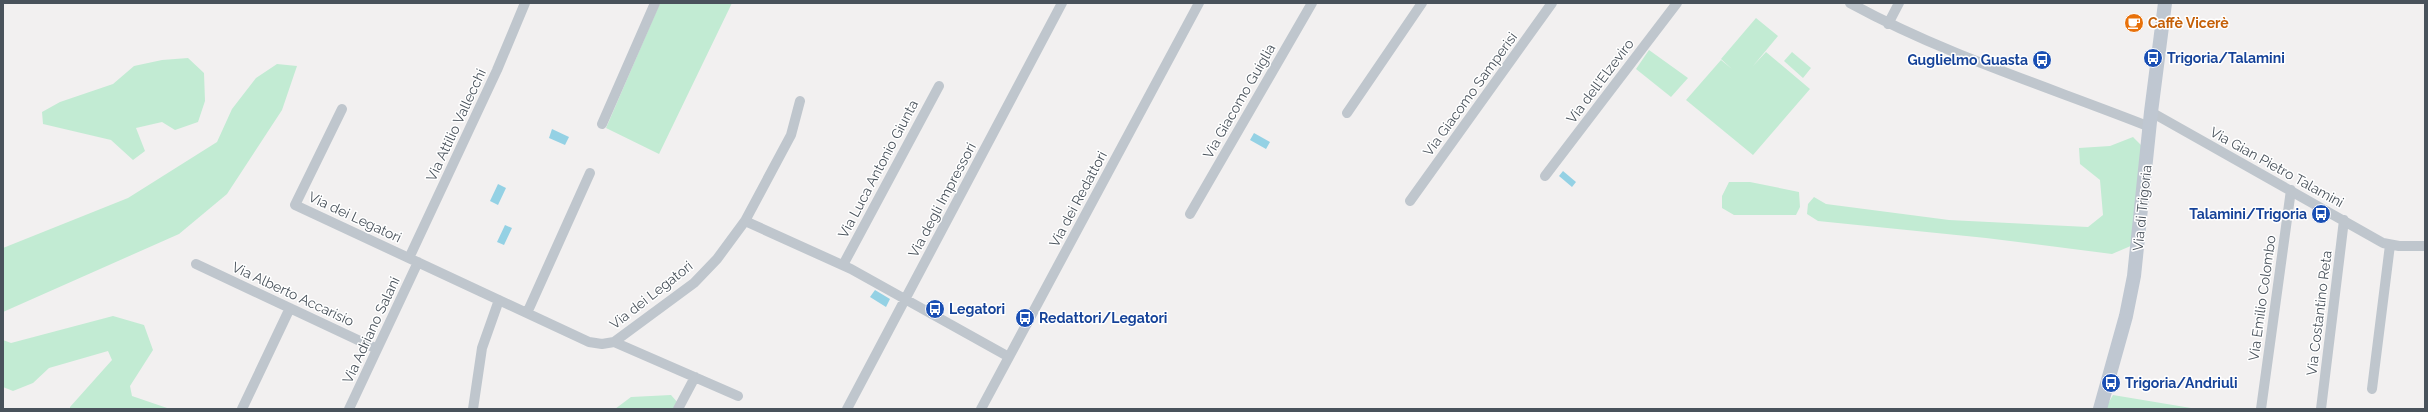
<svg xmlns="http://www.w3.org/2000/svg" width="2428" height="412" viewBox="0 0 2428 412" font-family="Raleway,sans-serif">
<rect width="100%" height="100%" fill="#f2f0f0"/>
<path fill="#c2ebd3" d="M660,3H732L659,154L606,128Z
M1756,18L1778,36L1753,66L1766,52L1810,89L1753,155L1686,100L1721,60L1732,69L1721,59Z
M1649,50L1688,78L1671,97L1636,69Z
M1792,52L1811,68L1803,78L1784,61Z
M188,58L204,73L205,101L198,122L175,130L162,122L136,128L145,151L133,160L111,140L43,124L42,112L60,102L113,84L134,66L162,60Z
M277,64L297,66L282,110L227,194L179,234L3,312V248L128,198L217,142L232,109L256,78Z
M2133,137L2142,146L2133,245L2112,254L1986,238L1818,221L1807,214L1808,204L1814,197L1826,204L1949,220L2088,227L2103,215L2100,180L2080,164L2079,148L2110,146Z
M1729,182H1750L1799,192L1800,207L1796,215H1734L1722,208V196Z
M113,316L144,325L153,350L130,386L132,396L170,409H70V407L112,360L108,351L49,368L33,383L13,391L3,387V340L11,343Z
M671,395L678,403L673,409H615L631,397Z
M2113,395L2191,408L2105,409Z"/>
<path fill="#94d1e4" d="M552,129L569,137L565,145L549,138Z
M1254,133L1270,142L1266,149L1250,140Z
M1563,171L1576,182L1572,187L1559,176Z
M498,184L506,188L498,205L490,201Z
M505,225L512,228L504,245L497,242Z
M875,290L890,299L886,307L870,297Z"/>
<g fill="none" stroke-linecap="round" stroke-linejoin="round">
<path stroke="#bfc6cd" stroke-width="10" d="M1850,3C1945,55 2049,87 2150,127
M1888,24L1899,3
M342,109L295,205L589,342L602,344L614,342L694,283L717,259L745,221L851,269L1009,357
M2151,112L2383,243L2399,246H2425
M1347,113L1422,3
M602,124L655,3
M1545,176L1677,3
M1410,201L1552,3
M1190,214L1312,3
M745,221L791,135L800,101
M409,258L497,70L525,3
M196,264L377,349
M843,265L939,86
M527,313L590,173
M614,342L738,396
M2372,389L2390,245
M242,409L290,308
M349,409L418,262
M473,409L482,348L499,300
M678,409L695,377
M847,409L1062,3
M981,409L1199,3
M2261,409L2291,190
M2321,409L2344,220"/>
<path stroke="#bfc7d1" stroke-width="14" d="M2100,409L2126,316L2134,276L2151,112L2165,3"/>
</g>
<defs>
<symbol id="cafe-disc" viewBox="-11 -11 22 22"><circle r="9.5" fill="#e8710a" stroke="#fff"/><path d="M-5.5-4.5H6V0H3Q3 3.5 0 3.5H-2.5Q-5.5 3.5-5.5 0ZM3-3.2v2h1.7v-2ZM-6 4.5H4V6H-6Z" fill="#fff"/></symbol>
<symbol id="bus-disc" viewBox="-11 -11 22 22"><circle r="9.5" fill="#1a4fb4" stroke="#fff"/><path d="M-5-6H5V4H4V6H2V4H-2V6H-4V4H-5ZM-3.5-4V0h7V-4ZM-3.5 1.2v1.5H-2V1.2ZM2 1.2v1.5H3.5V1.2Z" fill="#fff"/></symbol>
</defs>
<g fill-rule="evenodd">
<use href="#cafe-disc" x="2123" y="12" width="22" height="22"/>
<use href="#bus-disc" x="2142" y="47" width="22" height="22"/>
<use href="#bus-disc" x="2031" y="49" width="22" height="22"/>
<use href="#bus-disc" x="2310" y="203" width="22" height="22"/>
<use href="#bus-disc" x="924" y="298" width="22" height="22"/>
<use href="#bus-disc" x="1014" y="307" width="22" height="22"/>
<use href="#bus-disc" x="2100" y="372" width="22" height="22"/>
</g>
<g text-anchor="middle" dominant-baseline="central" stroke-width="3" stroke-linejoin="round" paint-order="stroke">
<g font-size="14" font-weight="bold" fill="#c56008" stroke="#fff" text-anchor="start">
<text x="2148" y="23">Caffè Vicerè</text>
</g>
<g font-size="14" font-weight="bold" fill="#164399" stroke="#fff" text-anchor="start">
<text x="2167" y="58">Trigoria/Talamini</text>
<text x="2028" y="60" text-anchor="end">Guglielmo Guasta</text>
<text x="2307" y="214" text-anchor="end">Talamini/Trigoria</text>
<text x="949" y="309">Legatori</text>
<text x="1039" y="318">Redattori/Legatori</text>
<text x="2125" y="383">Trigoria/Andriuli</text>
</g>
<g font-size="14" fill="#49525b" stroke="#fff">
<text transform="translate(1600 81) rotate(-53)">Via dell'Elzeviro</text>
<text transform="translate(1470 94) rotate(-54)">Via Giacomo Samperisi</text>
<text transform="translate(1239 101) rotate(-60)">Via Giacomo Guiglia</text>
<text transform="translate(456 125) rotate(-65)">Via Attilio Vallecchi</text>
<text transform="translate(2277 167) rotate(29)">Via Gian Pietro Talamini</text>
<text transform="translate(878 169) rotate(-62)">Via Luca Antonio Giunta</text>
<text transform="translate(1078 199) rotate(-62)">Via dei Redattori</text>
<text transform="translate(942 200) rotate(-62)">Via degli Impressori</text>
<text transform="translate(2142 208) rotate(-84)">Via di Trigoria</text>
<text transform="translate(355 217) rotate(25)">Via dei Legatori</text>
<text transform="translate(293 294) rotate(25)">Via Alberto Accarisio</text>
<text transform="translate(651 295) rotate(-38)">Via dei Legatori</text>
<text transform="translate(2262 298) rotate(-82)">Via Emilio Colombo</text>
<text transform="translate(2319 313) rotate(-83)">Via Costantino Reta</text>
<text transform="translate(371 330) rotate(-65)">Via Adriano Salani</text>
</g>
</g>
<rect width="2428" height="412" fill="none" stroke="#49525b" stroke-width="8"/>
</svg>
